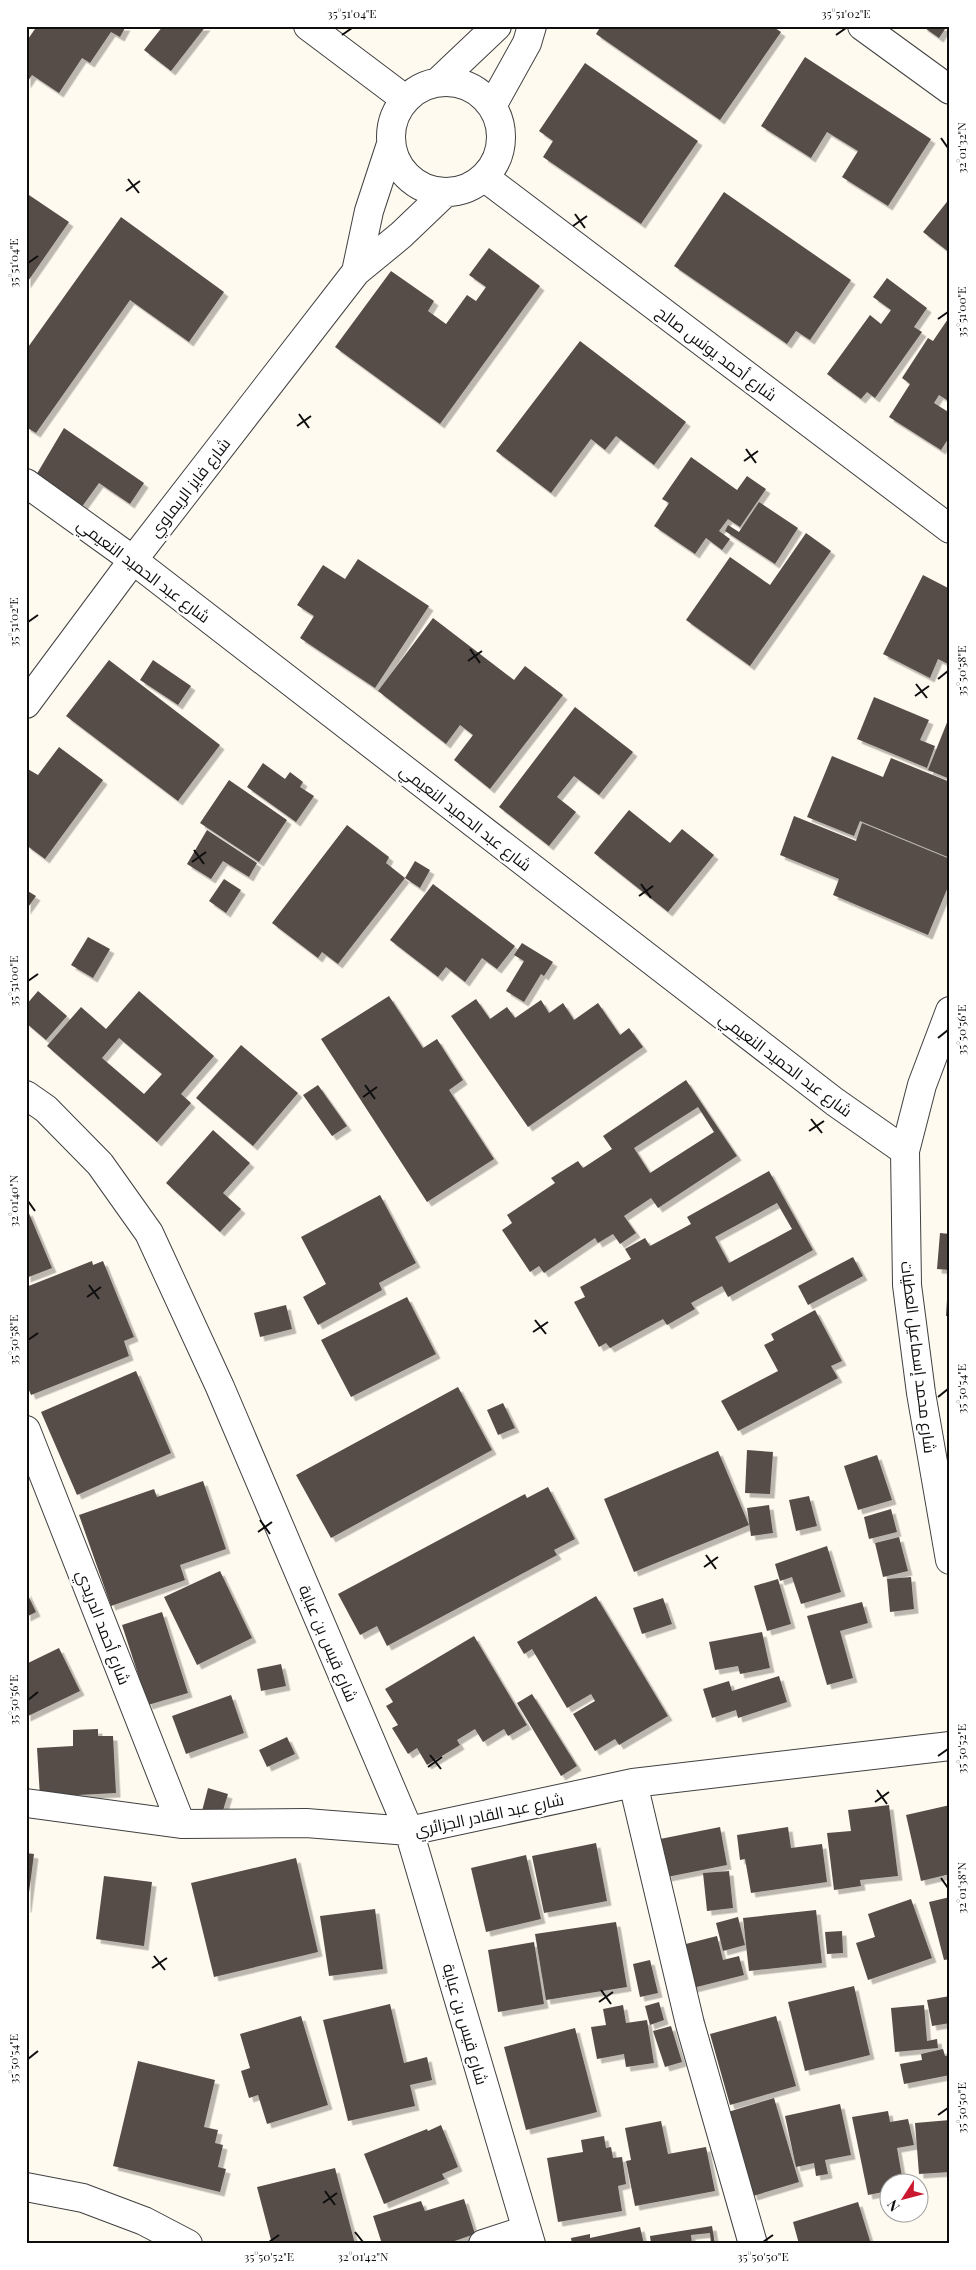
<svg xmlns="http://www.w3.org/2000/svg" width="976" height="2270" viewBox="0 0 976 2270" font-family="'Playfair Display',Cairo,serif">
<defs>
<filter id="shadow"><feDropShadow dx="4.5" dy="4.5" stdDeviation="0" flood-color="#0004"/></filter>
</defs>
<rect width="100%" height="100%" fill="#fffaef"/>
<path fill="#574d49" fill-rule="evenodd" filter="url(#shadow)" d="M37,26H126L120,37L111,32L90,63L82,58L59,93L32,75L26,84V42Z
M163,26H206L171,71L144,50Z
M601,26H772L781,32L720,120L596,34Z
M922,26H947L939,38Z
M805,57L931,139L888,206L842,177L858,151L827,132L811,158L761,126Z
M585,63L698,141L641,224L543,157L553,141L539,131Z
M724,192L851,280L810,340L796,331L787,344L674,266Z
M26,193L69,222L26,284Z
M950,198V253L923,232Z
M121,217L224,292L189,342L130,300L36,433L26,427V350Z
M489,248L540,286L440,424L335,347L391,271L434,301L428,311L446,324L467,295L476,301L486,287L469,275Z
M887,278L927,308L914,327L922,332L875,398L867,392L861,399L827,374L870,315L881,324L891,310L873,297Z
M950,316V402L939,395L934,403L950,413V436L941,450L889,417L910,384L902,378L928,338L933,341Z
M580,341L686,422L654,465L616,436L605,450L591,439L551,493L496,451Z
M64,428L144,483L130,504L99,483L81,508L35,477Z
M691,457L737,490L747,476L766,489L740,527L728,519L719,531L730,539L722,550L706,538L695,554L654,526L669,503L662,499Z
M759,502L798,528L775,564L725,531L728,525L739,532Z
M806,533L831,551L750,666L686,620L730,557L770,585Z
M358,559L429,606L375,688L300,638L314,616L297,605L323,565L345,579Z
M923,575L950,589V665L938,659L930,678L883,654Z
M433,618L514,680L525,666L563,695L490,789L454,760L473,735L460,725L446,744L378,691Z
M109,660L220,745L178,801L66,716Z
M153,660L191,686L178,705L140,680Z
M874,697L929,720L920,740L935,746L927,768L857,739Z
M575,707L633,752L599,795L574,776L557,797L576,812L549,846L499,807Z
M950,715V779L928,770Z
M59,747L103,780L45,859L26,845V768L38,775Z
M832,756L883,777L891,758L950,782V858L860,821L854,836L807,817Z
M263,763L285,779L290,772L303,782L300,787L314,796L296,822L247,787Z
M229,780L287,820L259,862L200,823Z
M629,810L670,843L682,829L714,855L668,912L594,853Z
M794,816L856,841L862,823L950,859V882L928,935L833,895L839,879L780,855Z
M347,825L389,857L386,863L405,878L415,861L430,870L420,888L405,878L338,964L322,952L318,958L272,923Z
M207,830L257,863L249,877L223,861L211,879L187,864Z
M224,879L241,890L226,913L209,901Z
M433,884L515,946L497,969L482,958L465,982L446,967L438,977L390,940Z
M26,890L36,896L26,910Z
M88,937L110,949L93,978L71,965Z
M522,943L553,962L544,976L541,974L524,1002L506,991L524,961L514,955Z
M38,991L67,1016L46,1040L26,1023V1005Z
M139,991L214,1056L181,1094L191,1103L157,1142L47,1046L81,1007L106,1029ZM119,1038L162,1074L144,1094L102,1058Z
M389,996L423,1048L437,1039L463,1080L449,1090L494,1159L427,1202L321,1039Z
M476,999L490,1019L507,1007L515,1018L541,1000L549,1013L563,1003L574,1020L598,1003L620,1035L629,1028L643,1047L528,1127L451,1016Z
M241,1045L298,1093L253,1146L196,1098Z
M686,1080L737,1156L658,1208L651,1198L624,1216L636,1233L620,1244L613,1234L598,1243L595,1238L544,1273L539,1266L530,1272L502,1230L512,1223L507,1215L555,1183L551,1178L578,1161L583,1168L612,1149L603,1136ZM698,1107L714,1132L650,1173L634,1148Z
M318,1085L347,1126L332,1136L303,1095Z
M213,1130L250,1163L223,1193L241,1209L220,1232L166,1183Z
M769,1171L813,1250L728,1297L722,1286L691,1303L695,1309L667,1325L663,1319L610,1348L606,1343L599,1347L574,1302L585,1297L580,1287L631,1259L625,1249L645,1238L650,1246L691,1224L687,1217ZM777,1203L792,1229L729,1263L715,1237Z
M380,1195L416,1263L379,1283L382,1290L318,1325L303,1297L326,1284L301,1237Z
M28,1211L52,1268L26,1278V1212Z
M940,1233L950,1234V1270L937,1269Z
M853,1257L863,1276L808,1305L798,1286Z
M92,1261L93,1265L103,1261L134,1337L124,1341L129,1356L31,1395L26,1383V1287Z
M948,1284H950V1316H946Z
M407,1297L436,1354L351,1397L321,1340Z
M286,1305L292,1329L260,1337L254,1313Z
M815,1310L842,1361L831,1366L838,1378L738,1431L721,1401L778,1371L764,1345L774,1340L771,1334Z
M136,1371L171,1453L77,1495L41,1412Z
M458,1387L492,1450L331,1538L296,1475Z
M503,1403L515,1428L498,1435L487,1410Z
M747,1450L773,1452L770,1494L745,1493Z
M718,1451L749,1525L634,1572L604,1499Z
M877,1455L892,1500L858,1510L844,1466Z
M203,1481L226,1549L180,1565L185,1580L111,1606L79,1515L154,1489L157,1497Z
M548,1487L575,1539L554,1550L557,1555L387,1646L377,1626L360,1635L338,1594L525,1494L527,1498Z
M809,1496L817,1526L796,1531L789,1500Z
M769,1505L773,1533L751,1536L747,1508Z
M891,1509L897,1532L869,1539L864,1517Z
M899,1537L908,1571L883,1577L875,1543Z
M827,1546L841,1592L801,1604L792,1577L780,1581L775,1564Z
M220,1571L252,1638L197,1665L164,1597Z
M911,1577L914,1609L890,1612L887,1579Z
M778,1579L791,1624L767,1631L754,1586Z
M26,1591L36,1612L26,1617Z
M596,1596L668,1716L619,1745L615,1739L595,1751L573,1714L595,1701L591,1694L567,1708L532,1649L524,1654L517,1642Z
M663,1598L672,1624L642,1634L633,1608Z
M862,1602L868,1623L840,1631L853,1678L827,1685L807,1616Z
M162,1612L188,1693L148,1705L122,1625Z
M762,1632L770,1668L740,1674L738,1666L715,1670L709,1642Z
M474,1636L527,1725L508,1736L504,1729L483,1742L475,1729L457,1740L460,1745L427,1765L417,1748L408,1754L392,1728L398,1725L386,1706L393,1702L385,1689Z
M59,1648L80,1691L26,1717V1664Z
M281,1664L286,1686L261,1691L257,1669Z
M779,1676L787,1702L738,1718L736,1710L712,1718L703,1689L729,1681L732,1691Z
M532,1694L577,1766L561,1776L517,1703Z
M231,1695L244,1733L186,1754L172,1716Z
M98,1729V1736H113L116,1793L40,1797L37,1748L73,1746V1730Z
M287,1737L295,1754L267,1767L259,1750Z
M208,1788L228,1794L221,1817L202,1811Z
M889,1805L898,1876L860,1880L861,1886L834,1890L827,1833L851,1831L848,1810Z
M950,1805V1874L921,1881L906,1815Z
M720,1827L727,1865L667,1877L660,1839Z
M788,1827L791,1848L822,1844L827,1882L751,1893L745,1859L740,1860L737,1835Z
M596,1843L607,1901L544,1913L532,1856Z
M26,1853L34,1854L27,1908H26Z
M526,1855L541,1919L486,1932L471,1868Z
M296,1858L318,1952L214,1977L191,1883Z
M729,1871L733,1908L707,1911L703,1873Z
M104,1876L152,1882L144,1946L96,1939Z
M950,1897V1959L944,1960L929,1902Z
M911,1899L932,1958L868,1980L856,1943L875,1937L868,1914Z
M375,1909L383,1969L329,1976L320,1916Z
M816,1910L822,1963L749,1971L743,1918Z
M738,1917L745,1945L723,1951L716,1923Z
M616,1922L627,1987L546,2000L535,1934Z
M842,1931L843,1953L827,1954L825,1932Z
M717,1936L723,1960L739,1956L744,1975L685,1990L674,1947Z
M534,1942L544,2004L498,2012L488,1950Z
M650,1960L658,1993L640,1997L633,1964Z
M854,1986L870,2055L805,2071L788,2002Z
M950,1996V2023L932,2026L927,2000Z
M659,2002L664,2020L650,2025L645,2006Z
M390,2004L404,2063L427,2057L432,2080L410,2085L415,2106L348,2121L323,2020Z
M623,2005L626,2023L647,2020L654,2063L626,2067L624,2054L597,2059L591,2027L606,2025L603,2009Z
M924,2005L927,2041L937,2039L938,2048L895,2052L891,2008Z
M301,2016L328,2105L267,2124L258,2095L249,2098L241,2071L250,2068L240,2034Z
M776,2016L796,2086L730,2105L710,2034Z
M671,2026L682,2062L665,2067L653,2031Z
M575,2028L597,2112L526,2130L504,2047Z
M943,2049L945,2056H947L950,2075L904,2084L900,2064L922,2060L921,2054Z
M138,2061L215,2080L204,2127L218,2130L215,2143L223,2145L218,2167L226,2169L220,2192L113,2166Z
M774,2098L799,2182L753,2196L728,2112Z
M840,2104L851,2155L825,2160L828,2174L816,2176L814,2163L796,2167L785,2116Z
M888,2111L890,2122L908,2119L914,2145L897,2148L903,2182H888V2191L868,2195L852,2117Z
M950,2120V2172L919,2174L915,2123Z
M661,2121L668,2154L706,2147L715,2191L635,2206L626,2161L631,2160L625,2128Z
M441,2125L458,2167L442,2174L445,2179L384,2204L364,2154L427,2129L428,2131Z
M604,2136L606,2148L611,2147L613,2158L622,2157L626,2184L618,2186L622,2211L558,2222L547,2158L583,2152L581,2140Z
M335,2168L355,2244H272L257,2187Z
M464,2199L475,2234L446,2244H382L373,2216L421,2201L425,2211Z
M858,2202L871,2244H799L793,2222Z
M712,2226L715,2244H711L710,2233L691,2235L692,2244H651L650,2236Z
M640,2227L644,2244H572L571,2238L590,2234V2238Z"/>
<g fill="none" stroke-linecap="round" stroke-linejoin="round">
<defs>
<path id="street" d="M308,26L405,99
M862,26L950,90
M439,81L497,26
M391 137a55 55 0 1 1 110 0a55 55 0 1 1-110 0Z
M492,106L527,43L532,26
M484,177L950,529
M356,272L369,211L391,144
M26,483L133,560L835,1102L905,1151
M26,704L133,560L356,272L401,235L446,192
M950,1011L922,1085L905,1151L907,1285L921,1393L950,1560
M26,1095L46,1109L100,1164L149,1233L220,1387L409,1831L531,2244
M26,1430L181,1824
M633,1783L690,2024L753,2244
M26,1803L181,1824L306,1823L409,1831L633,1783L950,1746
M26,2187L83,2198L144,2221L188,2244
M483,2244L526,2230"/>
</defs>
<use href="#street" stroke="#414141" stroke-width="30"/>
<use href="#street" stroke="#fff" stroke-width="28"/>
</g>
<path fill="none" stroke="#0e0e0e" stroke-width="2" d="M342,35L352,28M836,35L846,28M941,138L948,148M128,179L139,193M126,191L140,181M575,214L585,228M573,226L587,216M28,263L38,256M938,319L948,312M299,414L309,428M297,426L311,416M746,449L756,463M744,461L758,451M28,622L38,615M470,649L480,663M468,661L482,651M938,679L948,671M916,684L927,698M915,696L929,686M194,850L204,864M192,862L206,852M641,884L651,898M639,896L653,886M28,981L38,974M938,1038L948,1030M365,1085L375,1099M363,1097L377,1087M811,1119L822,1133M809,1131L824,1121M28,1201L35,1211M89,1285L99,1299M87,1297L101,1287M535,1320L546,1334M533,1332L548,1322M28,1340L38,1333M938,1397L948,1389M260,1520L270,1534M258,1532L272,1522M706,1555L716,1569M704,1567L718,1557M28,1700L38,1692M430,1755L441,1769M938,1756L948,1749M428,1767L442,1757M877,1790L887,1804M875,1802L889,1792M941,1878L948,1888M154,1956L165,1970M152,1968L167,1958M601,1990L611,2004M599,2002L613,1992M28,2059L38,2051M938,2115L948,2108M325,2191L335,2205M323,2203L337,2193M355,2232L363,2242M269,2242L279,2235M763,2242L773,2235"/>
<g text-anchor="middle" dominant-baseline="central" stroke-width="5" stroke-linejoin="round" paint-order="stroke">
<g font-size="16" fill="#0e0e0e" stroke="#fff">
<text transform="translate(717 353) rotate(37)">شارع أحمد يونس صالح</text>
<text transform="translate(189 487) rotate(-52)">شارع فايز الريماوي</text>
<text transform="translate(144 570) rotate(37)">شارع عبد الحميد النعيمي</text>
<text transform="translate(466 817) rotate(38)">شارع عبد الحميد النعيمي</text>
<text transform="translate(786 1064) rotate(37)">شارع عبد الحميد النعيمي</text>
<text transform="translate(919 1357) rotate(83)">شارع محمد إسماعيل العطيات</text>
<text transform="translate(104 1627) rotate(69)">شارع أحمد الدريدي</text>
<text transform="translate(329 1643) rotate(67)">شارع قيس بن عباية</text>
<text transform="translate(489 1814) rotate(-12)">شارع عبد القادر الجزائري</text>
<text transform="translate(466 2024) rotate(74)">شارع قيس بن عباية</text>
</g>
</g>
<rect width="976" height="2270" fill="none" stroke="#ffffff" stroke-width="55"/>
<g transform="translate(904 2198) rotate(234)"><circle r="24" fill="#ffffff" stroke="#9f9f9f"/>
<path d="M0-4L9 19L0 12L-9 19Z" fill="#ca1930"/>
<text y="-8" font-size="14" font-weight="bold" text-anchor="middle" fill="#0e0e0e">N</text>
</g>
<rect x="28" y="28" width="920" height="2214" fill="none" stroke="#0e0e0e" stroke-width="2"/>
<g font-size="12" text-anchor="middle" fill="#0e0e0e">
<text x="352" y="18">35°51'04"E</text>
<text x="846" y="18">35°51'02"E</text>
<text transform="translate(962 148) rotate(-90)" y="4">32°01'32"N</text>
<text transform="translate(14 263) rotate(-90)" y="4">35°51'04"E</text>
<text transform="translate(962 312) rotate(-90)" y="4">35°51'00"E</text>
<text transform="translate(14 622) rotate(-90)" y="4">35°51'02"E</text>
<text transform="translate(962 671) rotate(-90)" y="4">35°50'58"E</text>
<text transform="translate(14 981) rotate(-90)" y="4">35°51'00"E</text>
<text transform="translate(962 1030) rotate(-90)" y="4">35°50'56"E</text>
<text transform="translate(14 1201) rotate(-90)" y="4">32°01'40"N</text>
<text transform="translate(14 1340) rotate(-90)" y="4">35°50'58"E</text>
<text transform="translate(962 1389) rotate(-90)" y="4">35°50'54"E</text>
<text transform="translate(14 1700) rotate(-90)" y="4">35°50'56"E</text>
<text transform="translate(962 1749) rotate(-90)" y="4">35°50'52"E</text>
<text transform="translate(962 1888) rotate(-90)" y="4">32°01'38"N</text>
<text transform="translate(14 2059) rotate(-90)" y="4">35°50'54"E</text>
<text transform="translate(962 2108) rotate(-90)" y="4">35°50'50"E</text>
<text x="269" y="2261">35°50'52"E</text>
<text x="363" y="2261">32°01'42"N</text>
<text x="763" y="2261">35°50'50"E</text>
</g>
</svg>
